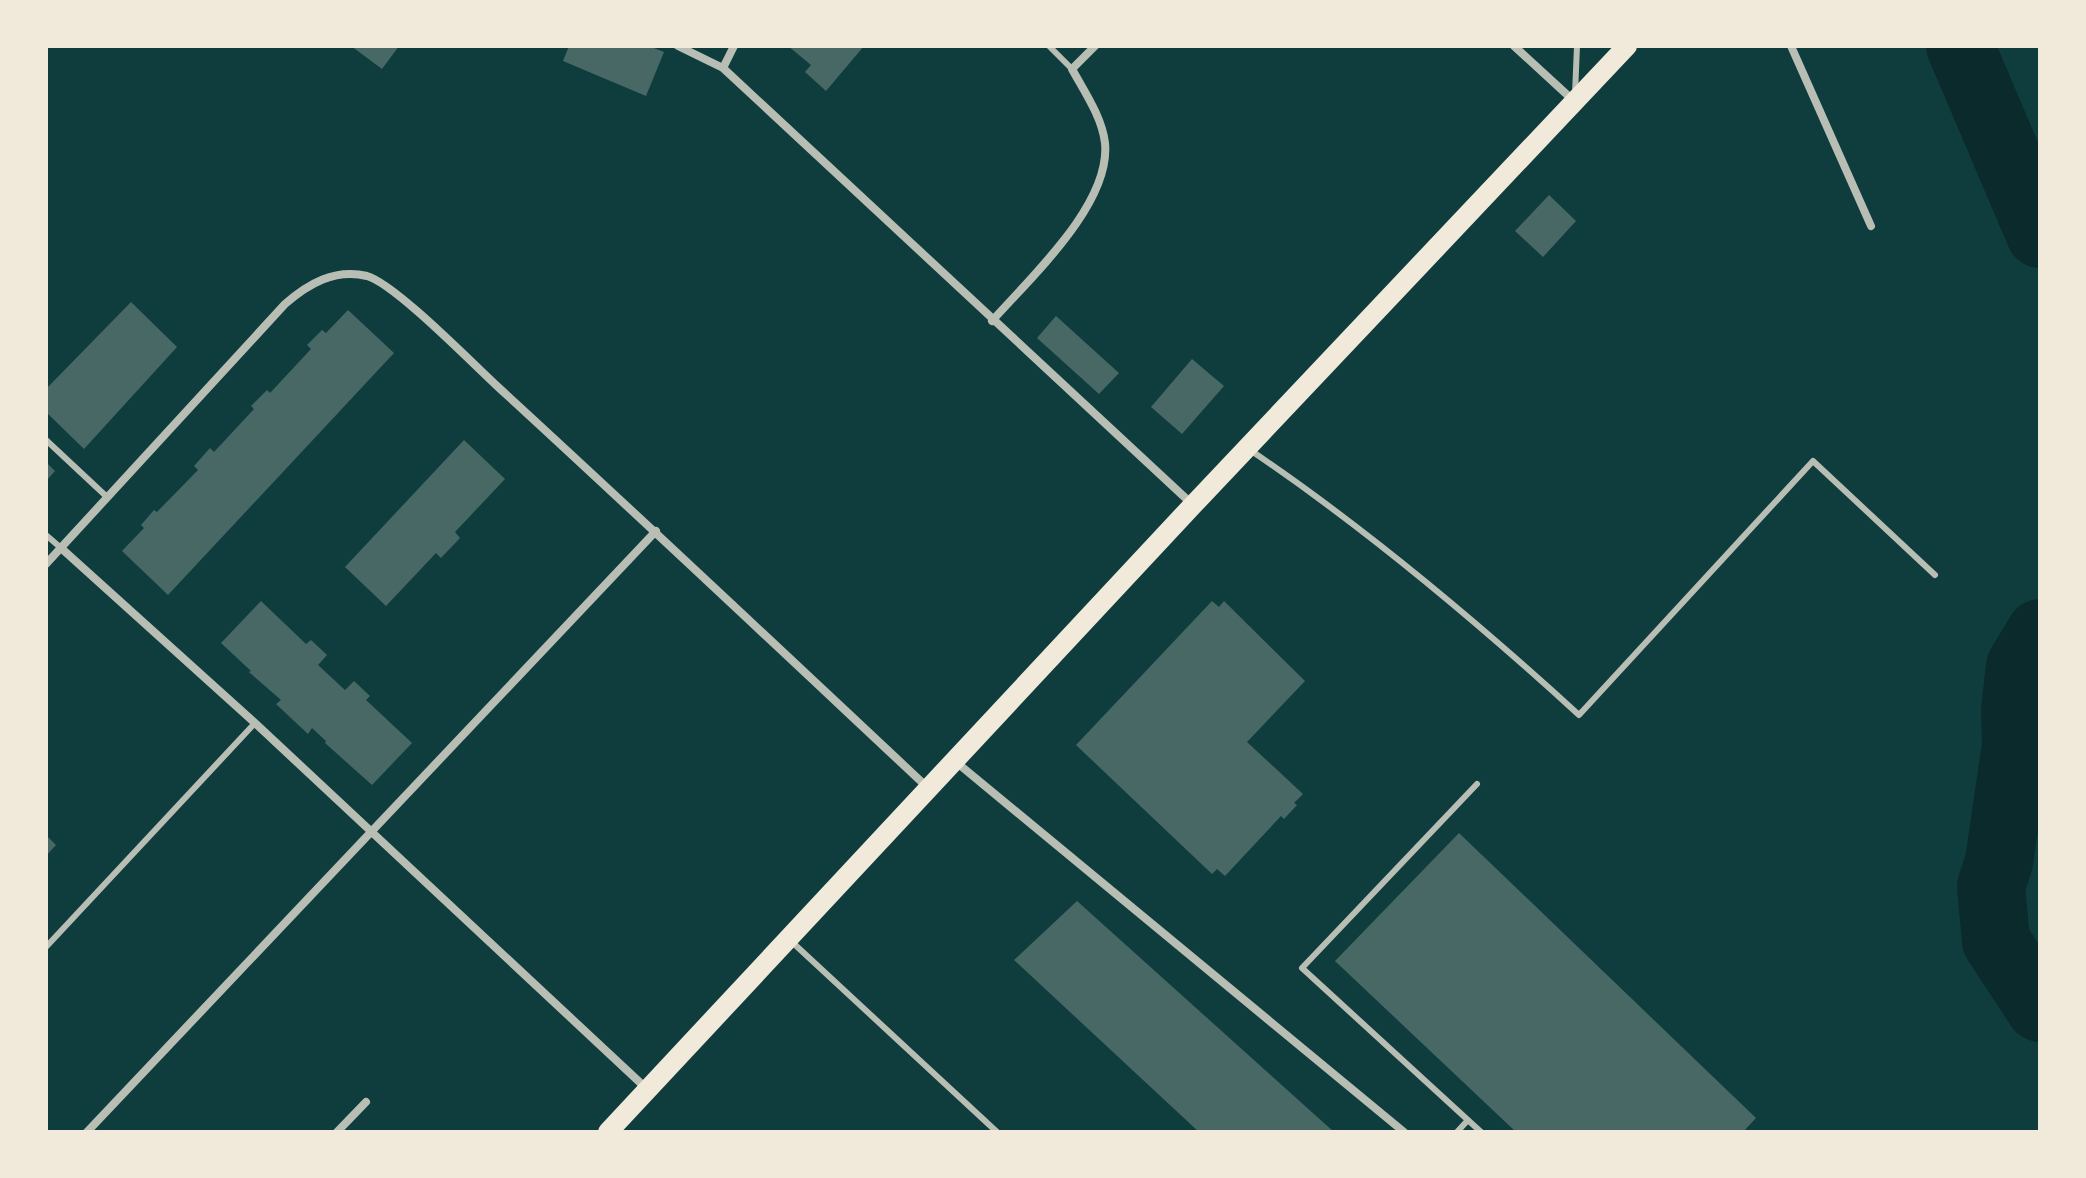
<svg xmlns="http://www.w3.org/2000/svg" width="2086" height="1178" viewBox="0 0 2086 1178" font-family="Montserrat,sans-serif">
<rect width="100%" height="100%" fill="#0f3d3e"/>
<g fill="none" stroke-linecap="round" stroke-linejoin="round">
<path stroke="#0a2a2b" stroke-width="68" d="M1960,46L2040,234
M2040,633L2020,666L2015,710L2016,745L1999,862L1991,886L1996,941L2040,1008"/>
</g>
<path fill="#486865" d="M351,46H399L382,69Z
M569,46H649L664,52L646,96L563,61Z
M788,46H864L826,91L805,72L811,65Z
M1549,195L1576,221L1543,257L1515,231Z
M131,302L177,347L84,449L46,412V389Z
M348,310L394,353L168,595L122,551L144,528L141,525L154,510L157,512L198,470L194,466L210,448L214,452L254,409L251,406L267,390L270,393L311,349L307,345L322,330L326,333Z
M1056,316L1119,373L1099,394L1037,338Z
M1192,359L1224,386L1182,434L1151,407Z
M464,440L505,479L455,532L460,538L441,558L436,553L386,606L345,567Z
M46,462L55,471L46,481Z
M261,601L306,644L311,640L327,655L318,665L345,690L354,681L370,696L366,700L412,743L372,785L325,743L326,741L312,728L308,734L276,704L281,700L249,672L251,671L221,643Z
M1212,601L1219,607L1224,601L1305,681L1247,742L1303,794L1294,803L1297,805L1284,819L1281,816L1225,876L1217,869L1212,874L1076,745Z
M1459,833L1756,1118L1743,1132H1516L1335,961Z
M46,835L56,845L46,856Z
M1077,901L1334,1132H1199L1014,960Z"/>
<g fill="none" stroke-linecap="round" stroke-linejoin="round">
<path stroke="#b8beb3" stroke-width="6" d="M1049,46L1072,69
M1575,94L1577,46
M46,440L107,497
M1250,450C1367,529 1474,619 1579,715L1813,461L1935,575
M46,535L61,548
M1477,784L1302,968L1481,1132
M792,942L997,1132
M46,947L255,723
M1457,1132L1468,1120"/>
<path stroke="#b8beb3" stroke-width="8" d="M678,46L723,68L1193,505
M1514,46L1575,102
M1791,46L1871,226
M723,68L734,46
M992,321C1031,277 1111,204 1105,143C1102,117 1084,91 1072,69L1095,46
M61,548L255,723L648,1090
M46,564L285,304C308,284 335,268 367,276C395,284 472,363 497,386C641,518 784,653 927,787
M956,762L1404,1132
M87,1132L656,531
M337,1132L366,1102"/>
<path stroke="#f1e9da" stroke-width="20" d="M608,1132L1193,505L1627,46"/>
</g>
<rect width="2086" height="1178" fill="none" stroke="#f1e9da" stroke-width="96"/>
</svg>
